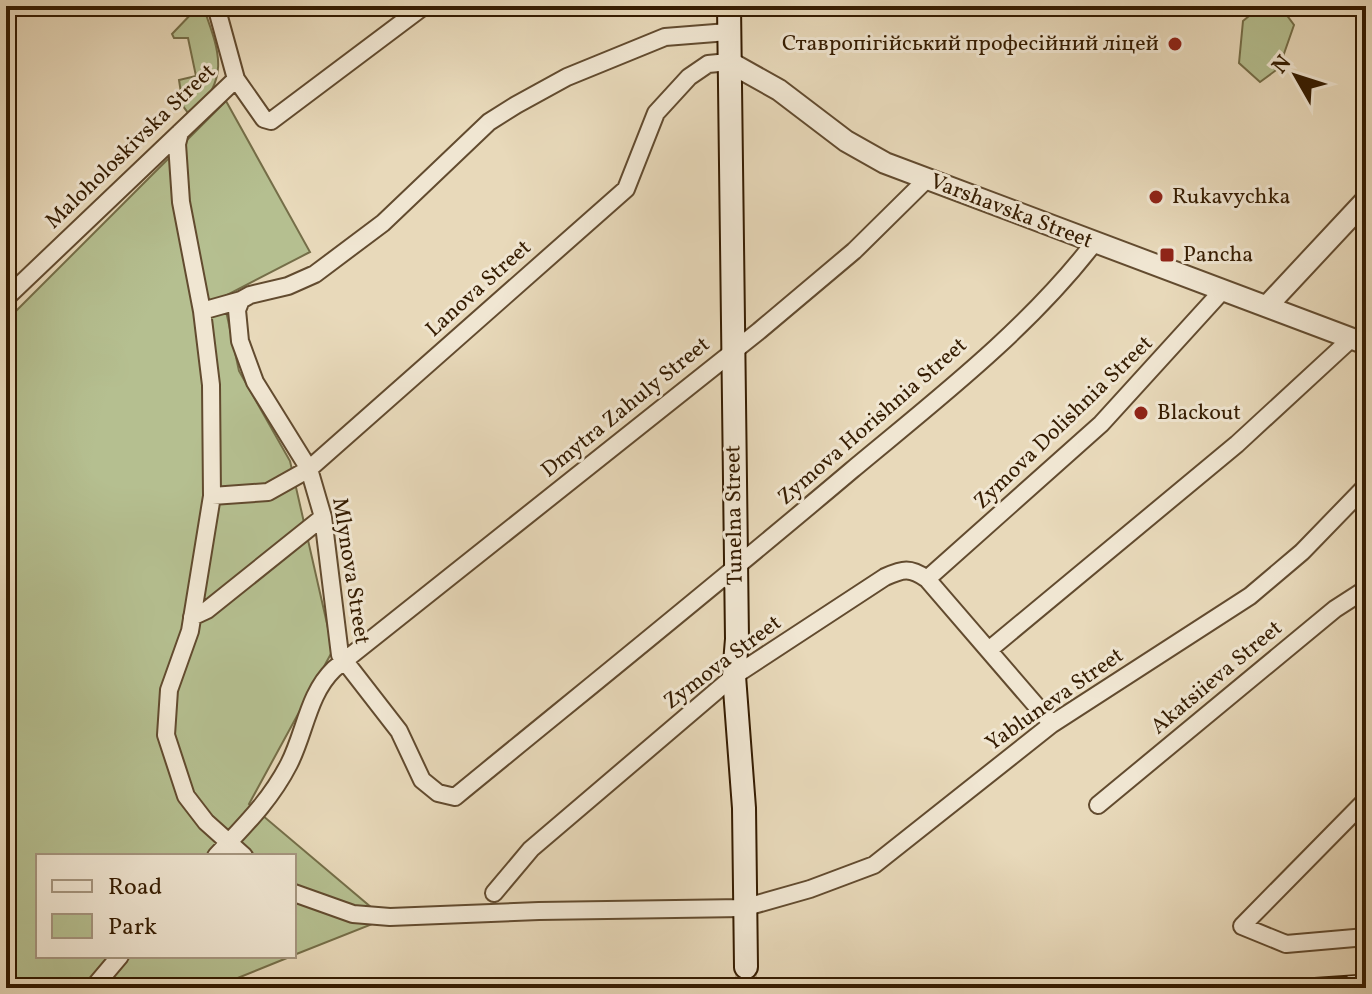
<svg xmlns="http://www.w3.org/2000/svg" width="1372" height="994" viewBox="0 0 1372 994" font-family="Vollkorn,serif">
<rect width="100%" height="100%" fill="#e8d9ba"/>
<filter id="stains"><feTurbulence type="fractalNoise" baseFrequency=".0025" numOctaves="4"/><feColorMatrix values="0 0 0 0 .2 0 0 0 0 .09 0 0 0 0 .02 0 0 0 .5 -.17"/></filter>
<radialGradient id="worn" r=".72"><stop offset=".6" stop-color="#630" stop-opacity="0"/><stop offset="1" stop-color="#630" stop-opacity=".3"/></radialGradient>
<path fill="#b5bf90" stroke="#756e48" stroke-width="2" d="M1261,6H1280L1294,25L1279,68L1260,82L1239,63L1243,21Z
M204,9C221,56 229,79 191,117L183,106L179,80L196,76L188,38H174L172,34L194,11Z
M226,101L310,252L223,297L239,371L290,461L333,650L249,804L385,919L294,955V856H38V956H292L213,988H6V321Z"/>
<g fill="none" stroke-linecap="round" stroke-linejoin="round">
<path stroke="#c4b395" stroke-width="22" stroke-dasharray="22 11" stroke-linecap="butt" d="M746,967V988"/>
<defs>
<path id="minor" d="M6,14L14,6
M728,32L665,37L567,77L516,105L489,122L383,223L315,274L288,286L250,295L241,300L237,310L240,341L255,382L309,469L323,517L340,655L399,731L422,780L438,793L455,797C588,688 721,581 852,470C936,400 1027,330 1094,243
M236,79L264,119L271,121L424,6
M180,132L177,144L181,202L202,311L211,385L212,496L190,631L169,690L166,735L186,796L206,822L244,856
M6,298L236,79L216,6
M202,311L241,300
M212,496L268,492L309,469L626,189L656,113L689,77L708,64L729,62
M927,579L1101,424L1223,290
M192,617L207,610L323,517
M990,649L1237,444L1352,338
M1366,800L1242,926L1286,944L1366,937
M1098,805L1335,609L1366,589
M216,856C244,826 270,801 289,764C305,733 308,694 334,669L759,331L854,251L926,180
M294,893L353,914L390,917L539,911L743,908L810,889L874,865L1052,724L1250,596L1302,552L1366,486
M494,893L531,849L734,676L885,577C903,569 910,567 927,579L1052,724
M93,988L120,956"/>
<path id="tertiary" d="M729,62L779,90L846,141L885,163L1366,344
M1267,306L1366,200"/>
<path id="secondary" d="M729,6L737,639L734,676L744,808L746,967"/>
</defs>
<use href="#minor" stroke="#624b2f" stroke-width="20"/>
<use href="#tertiary" stroke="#624b2f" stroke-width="24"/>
<use href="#secondary" stroke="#351c01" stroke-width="26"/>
<use href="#minor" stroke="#f0e6d2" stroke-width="16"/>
<use href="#tertiary" stroke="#f0e6d2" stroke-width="20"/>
<use href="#secondary" stroke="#f0e6d2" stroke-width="22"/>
<defs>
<path id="rail" d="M565,988H576
M1204,988L1366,977"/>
</defs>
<use href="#rail" stroke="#351c01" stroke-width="7"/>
<use href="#rail" stroke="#f0e6d2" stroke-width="4" stroke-dasharray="12" stroke-linecap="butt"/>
</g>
<g fill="#8f2418" stroke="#f0e6d2" stroke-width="3">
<circle cx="1175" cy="44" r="8"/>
<circle cx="1156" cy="197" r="8"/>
<rect x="1159" y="247" width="16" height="16" rx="4"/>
<circle cx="1141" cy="413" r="8"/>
</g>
<g text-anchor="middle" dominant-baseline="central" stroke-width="6" stroke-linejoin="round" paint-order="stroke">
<g font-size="22" fill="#351c01" stroke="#f0e6d2" text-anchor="start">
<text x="1159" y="44" text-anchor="end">Ставропігійський професійний ліцей</text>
<text x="1172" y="197">Rukavychka</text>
<text x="1183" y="255">Pancha</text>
<text x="1157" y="413">Blackout</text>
</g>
<g font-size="22" fill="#351c01" stroke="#f0e6d2">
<text transform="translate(131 147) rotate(-44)">Maloholoskivska Street</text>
<text transform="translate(1011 212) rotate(21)">Varshavska Street</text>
<text transform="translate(479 289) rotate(-42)">Lanova Street</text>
<text transform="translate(626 408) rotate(-39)">Dmytra Zahuly Street</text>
<text transform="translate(873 422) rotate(-41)">Zymova Horishnia Street</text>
<text transform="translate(1064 423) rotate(-44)">Zymova Dolishnia Street</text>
<text transform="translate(735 515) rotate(-91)">Tunelna Street</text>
<text transform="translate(350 571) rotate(81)">Mlynova Street</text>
<text transform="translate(723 663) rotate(-37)">Zymova Street</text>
<text transform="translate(1217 678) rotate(-40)">Akatsiieva Street</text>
<text transform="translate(1055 700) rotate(-35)">Yabluneva Street</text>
</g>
</g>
<rect width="1372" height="994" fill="none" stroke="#e8d9ba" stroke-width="32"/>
<rect x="8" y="8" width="1356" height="978" fill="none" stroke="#351c01" stroke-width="4"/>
<rect x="16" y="16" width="1340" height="962" fill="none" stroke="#351c01" stroke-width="2"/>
<rect x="36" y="854" width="260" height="104" fill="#f0e6d2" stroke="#a5957e" stroke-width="2"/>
<rect x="52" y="880" width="40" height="12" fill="#f0e6d2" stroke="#a5957e" stroke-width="2"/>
<text x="108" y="894" font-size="24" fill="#351c01">Road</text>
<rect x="52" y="914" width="40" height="24" fill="#b5bf90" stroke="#a5957e" stroke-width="2"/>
<text x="108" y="934" font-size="24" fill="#351c01">Park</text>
<g transform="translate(1296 76) rotate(309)" stroke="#f0e6d2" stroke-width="6" paint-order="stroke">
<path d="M0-6L14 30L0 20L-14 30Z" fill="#351c01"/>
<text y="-12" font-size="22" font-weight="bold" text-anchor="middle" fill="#351c01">N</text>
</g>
<rect width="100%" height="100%" filter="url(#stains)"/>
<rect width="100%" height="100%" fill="url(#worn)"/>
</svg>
